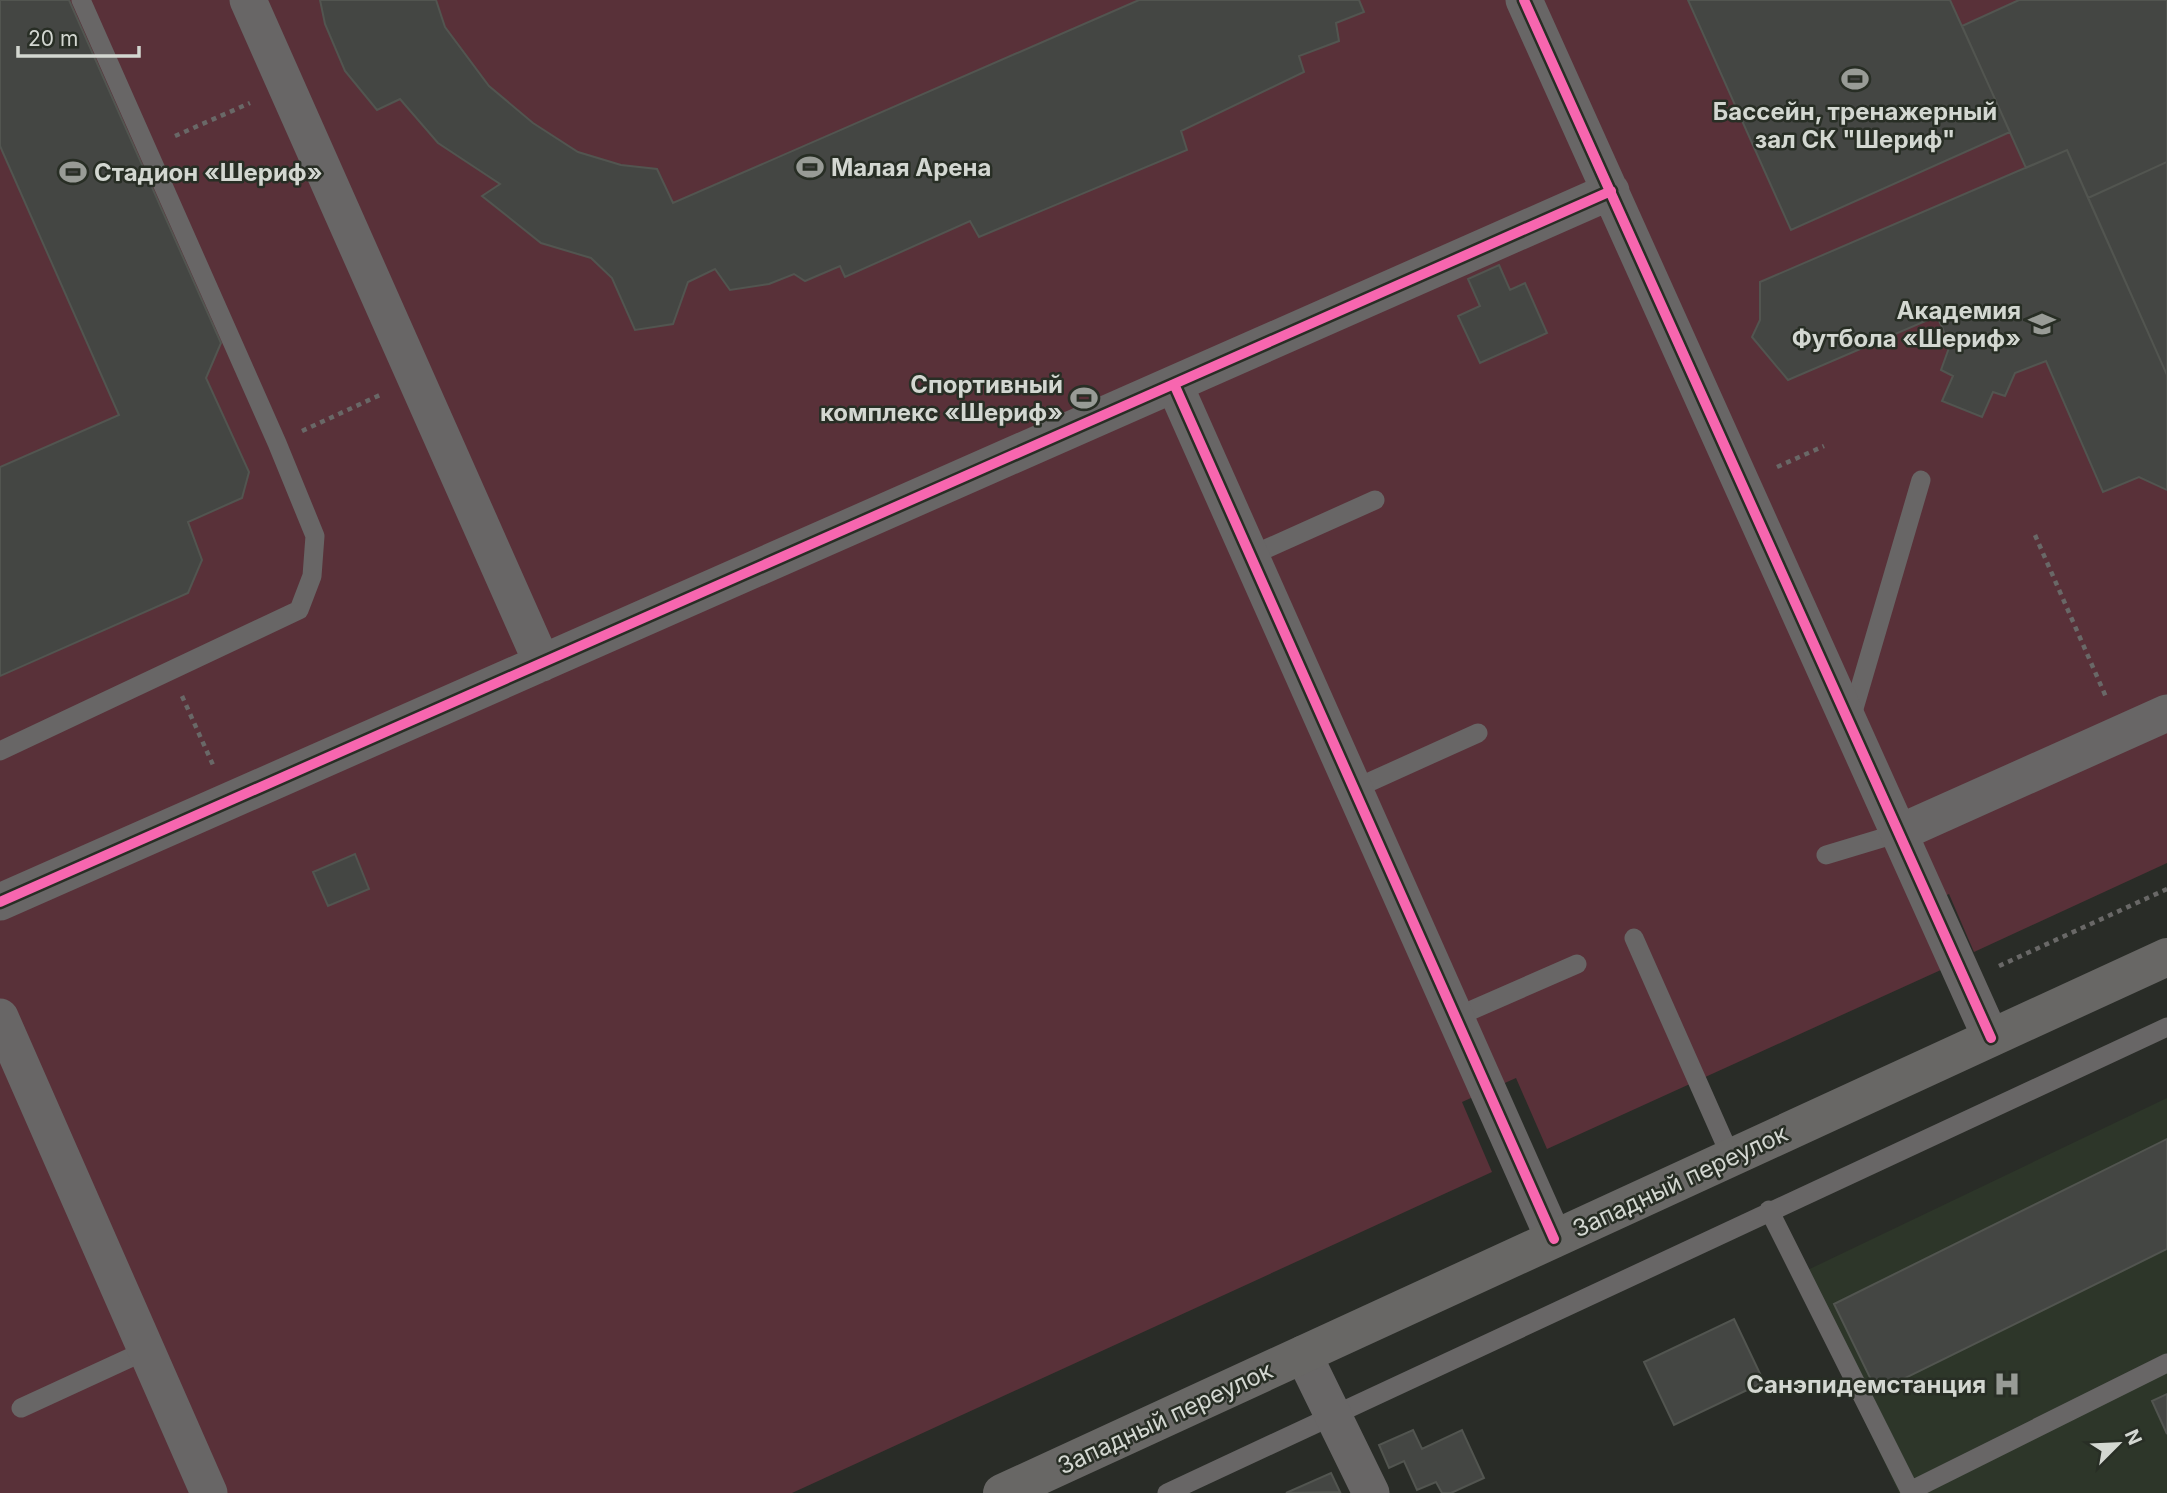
<svg xmlns="http://www.w3.org/2000/svg" width="2167" height="1493" viewBox="0 0 2167 1493" font-family="Inter,sans-serif">
<rect width="100%" height="100%" fill="#292c27"/>
<path fill="#2d3629" d="M2167,1098V1493H1899L1795,1276Z"/>
<path fill="#593139" d="M0,0H2167V863L1974,952L1949,894L1916,908L1943,969L1547,1149L1516,1078L1462,1102L1492,1172L792,1493H0Z"/>
<path fill="#444643" stroke="#525550" stroke-width="2" d="M0,0H69L221,343L206,378L249,472L242,498L188,522L202,560L188,593L0,676V467L119,415L0,146Z
M320,0H436L445,27L489,86L533,123L578,152L621,165L657,169L673,203L1139,0H1359L1364,12L1336,23L1339,41L1299,56L1304,72L1181,131L1187,150L979,237L970,221L845,277L840,266L805,281L794,274L769,284L730,290L715,269L688,282L673,324L635,330L612,278L591,258L541,243L482,196L500,184L438,143L400,99L377,110L345,71L325,24Z
M1688,0H1950L2010,132L1791,230Z
M2019,0H2167V162L2088,198L2067,150L2026,168L1962,26Z
M2067,150L2167,375V490L2139,477L2103,492L2046,361L2015,373L2005,396L1993,392L1982,417L1942,401L1953,376L1941,370L1950,345L1937,316L1788,380L1752,337L1760,320V282Z
M2167,162V375L2088,198Z
M1499,265L1510,290L1525,283L1547,333L1480,363L1458,316L1480,306L1468,279Z
M355,854L369,889L328,906L313,872Z
M2167,1139V1249L1877,1392L1834,1304Z
M1734,1319L1764,1382L1674,1425L1644,1362Z
M2167,1394V1434L2152,1401Z
M1413,1430L1422,1449L1462,1430L1484,1478L1451,1493H1442L1436,1482L1417,1490L1404,1461L1389,1468L1379,1445Z
M1331,1473L1340,1492L1286,1493Z"/>
<g fill="none" stroke-linecap="round" stroke-linejoin="round">
<path stroke="#696867" stroke-width="4.5" stroke-dasharray="5 5" stroke-linecap="butt" d="M175,136L250,103
M302,431L380,395
M1777,467L1824,446
M2035,535L2106,697
M182,696L213,765
M1999,966L2167,889"/>
<path stroke="#686666" stroke-width="19" d="M1250,556L1375,500
M1850,722L1921,480
M0,751L299,610L312,576L315,536L277,443L81,0
M1354,789L1478,733
M1826,855L1899,833
M1634,938L1731,1157
M1456,1017L1577,964
M1769,1210L1910,1491L2167,1363
M21,1408L147,1350
M1167,1493L2167,1027"/>
<path stroke="#686666" stroke-width="37" d="M248,0L542,663
M1524,0L1991,1038
M1899,833L2167,713
M0,902L1174,384
M0,1017L209,1493
M1554,1239L1174,384L1611,191
M1303,1354L1371,1493"/>
<path stroke="#686765" stroke-width="38" d="M1002,1493L2167,957"/>
<defs>
<path id="cycleway" d="M1524,0L1991,1038
M0,902L1174,384
M1554,1239L1174,384L1611,191"/>
</defs>
<use href="#cycleway" stroke="#282e25" stroke-width="15"/>
<use href="#cycleway" stroke="#f766af" stroke-width="10"/>
</g>
<defs>
<symbol id="stadium-bare" viewBox="-9 -9 18 18"><path d="M0-5a6.5 5 0 1 0 0 10a6.5 5 0 1 0 0-10ZM-3.5-1.8h7v3.6h-7Z" fill="#989b96" stroke="#282e25" stroke-width="2.5" paint-order="stroke"/></symbol>
<symbol id="school-bare" viewBox="-9 -9 18 18"><path d="M0-5L7-2L0 1L-7-2ZM-4 1L0 2.5L4 1V4Q0 6-4 4Z" fill="#989b96" stroke="#282e25" stroke-width="2.5" paint-order="stroke"/></symbol>
<symbol id="hospital-bare" viewBox="-9 -9 18 18"><path d="M-5-5h3v3.5h4V-5h3V5h-3V1.5h-4V5h-3Z" fill="#989b96" stroke="#282e25" stroke-width="2.5" paint-order="stroke"/></symbol>
</defs>
<g fill-rule="evenodd">
<use href="#stadium-bare" x="1836" y="60" width="38" height="38"/>
<use href="#stadium-bare" x="791" y="148" width="38" height="38"/>
<use href="#stadium-bare" x="54" y="153" width="38" height="38"/>
<use href="#school-bare" x="2023" y="305" width="38" height="38"/>
<use href="#stadium-bare" x="1065" y="379" width="38" height="38"/>
<use href="#hospital-bare" x="1988" y="1365" width="38" height="38"/>
</g>
<g text-anchor="middle" dominant-baseline="central" stroke-width="5" stroke-linejoin="round" paint-order="stroke">
<g font-size="24" font-weight="bold" fill="#d3d7d1" stroke="#282e25" text-anchor="end">
<text x="1855" y="111" text-anchor="middle">Бассейн, тренажерный<tspan x="1855" dy="28">зал СК "Шериф"</tspan></text>
<text x="831" y="167" text-anchor="start">Малая Арена</text>
<text x="94" y="172" text-anchor="start">Стадион «Шериф»</text>
<text x="2021" y="310">Академия<tspan x="2021" dy="28">Футбола «Шериф»</tspan></text>
<text x="1063" y="384">Спортивный<tspan x="1063" dy="28">комплекс «Шериф»</tspan></text>
<text x="1986" y="1384">Санэпидемстанция</text>
</g>
<g font-size="24" fill="#d3d7d1" stroke="#282e25">
<text transform="translate(1680 1181) rotate(-25)">Западный переулок</text>
<text transform="translate(1165 1418) rotate(-25)">Западный переулок</text>
</g>
</g>
<g transform="translate(2118 1444) rotate(66)" stroke="#282e25" stroke-width="5" paint-order="stroke">
<path d="M0-5L12 26L0 18L-12 26Z" fill="#d3d7d1"/>
<text y="-10" font-size="19" font-weight="bold" text-anchor="middle" fill="#d3d7d1">N</text>
</g>
<path d="M18 46v10h121v-10" fill="none" stroke="#d3d7d1" stroke-width="3.5"/>
<text x="28" y="46" font-size="21" fill="#d3d7d1" stroke="#282e25" stroke-width="5" paint-order="stroke">20 m</text>
</svg>
